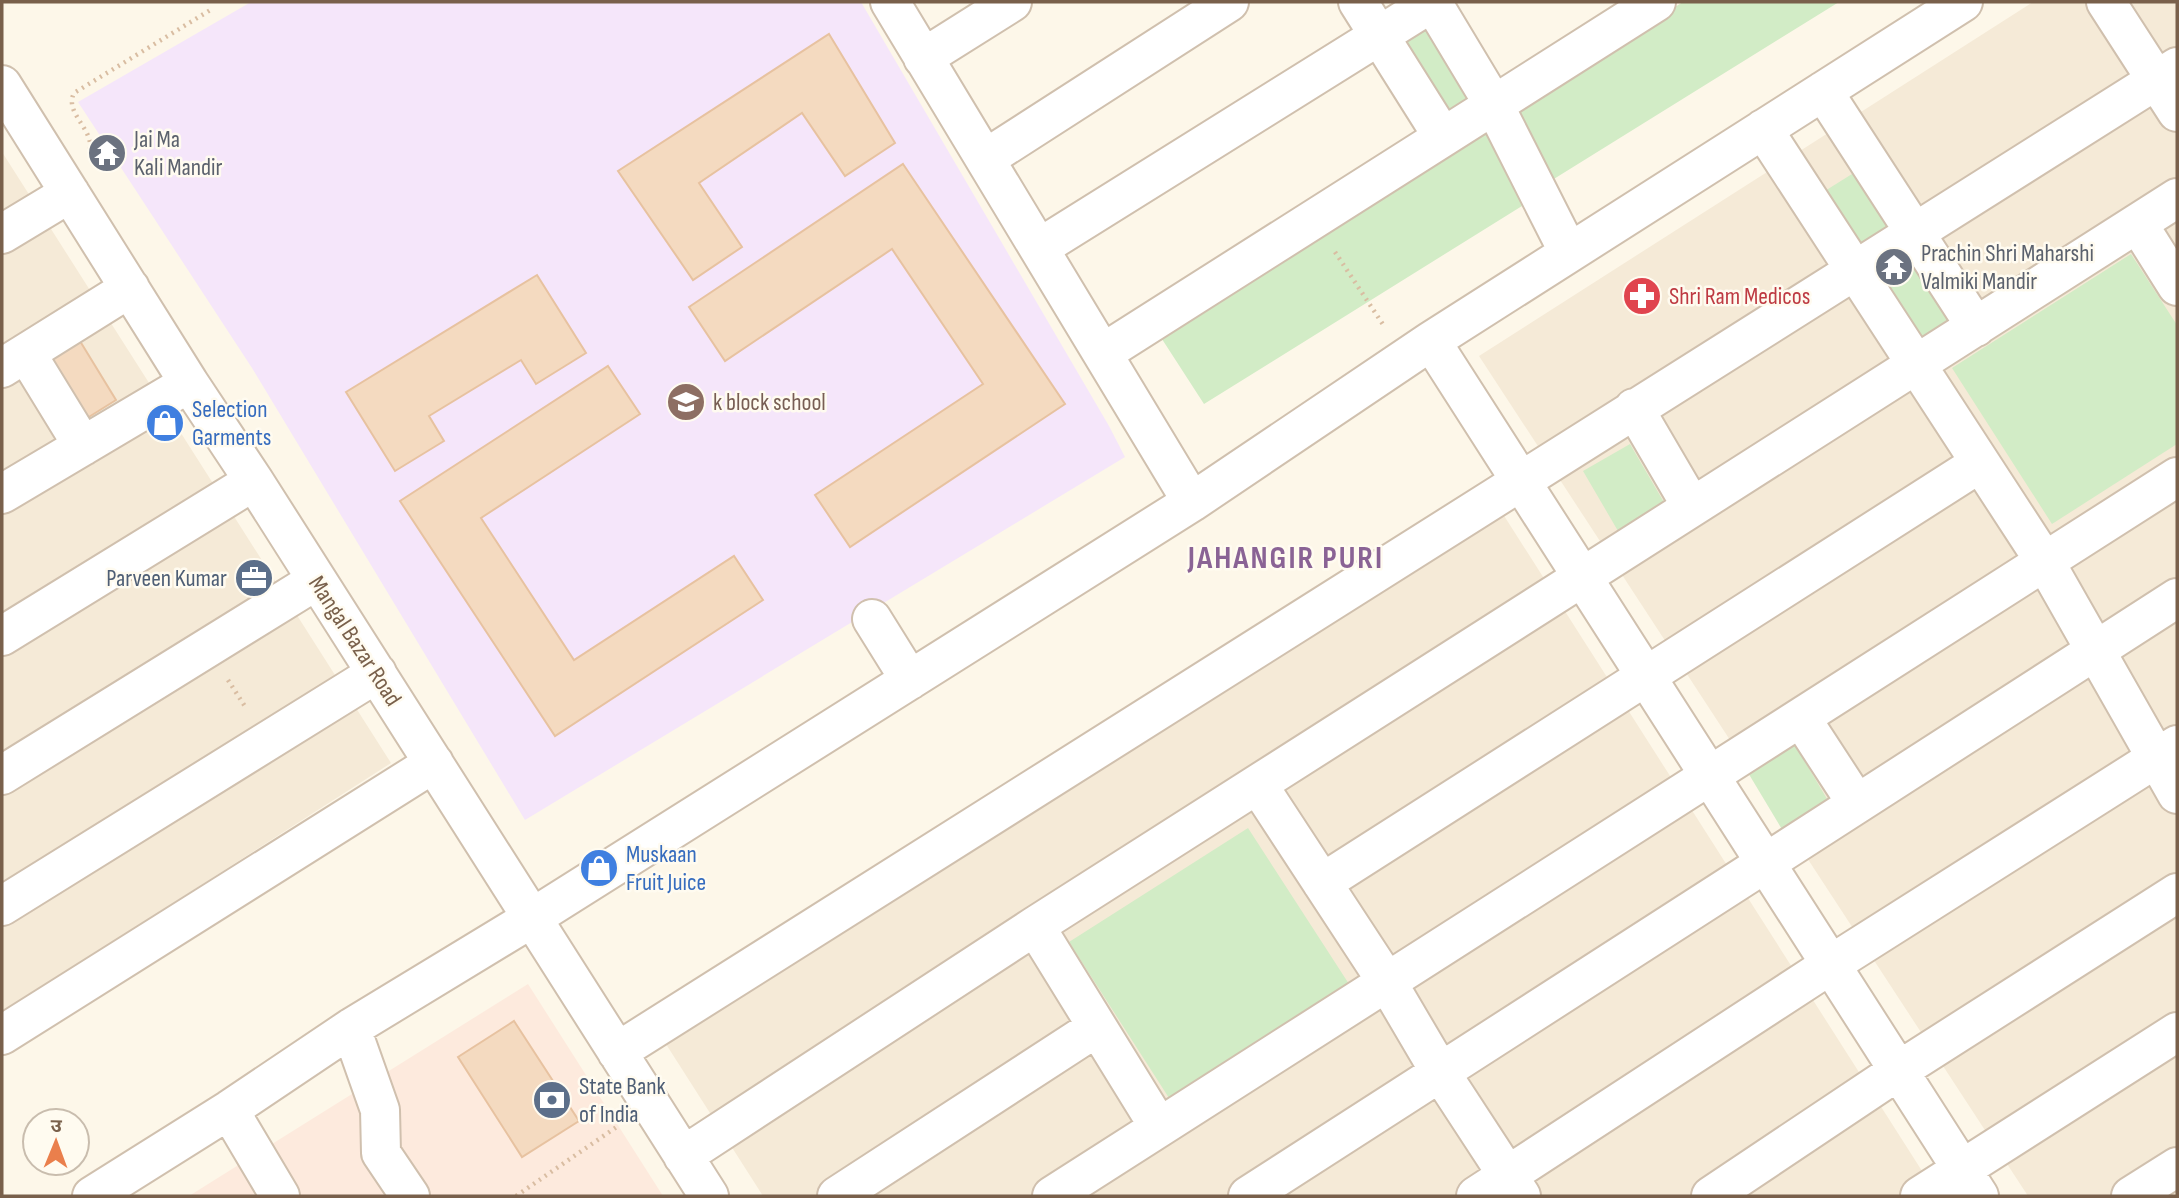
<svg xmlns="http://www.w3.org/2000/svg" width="2179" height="1198" viewBox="0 0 2179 1198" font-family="'Sofia Sans Condensed','Noto Sans Devanagari',sans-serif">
<rect width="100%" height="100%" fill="#fdf7e9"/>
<path fill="#f5ead7" d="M2033,2H2177V1196H2028L1479,356Z
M2,152L391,763L2,1013Z
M1501,511L1938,1196H763L664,1041Z"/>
<path fill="#fdeadd" d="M528,984L663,1196H189Z"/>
<path fill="#f5e6fa" d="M251,2H861L1109,426L1125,457L525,820L252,368L78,102Z"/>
<path fill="#d2ecc6" d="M1683,2H1839L1549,182L1505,112Z
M1433,16L1482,96L1437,123L1388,43Z
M1490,128L1522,206L1204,404L1160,336Z
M1860,169L1898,229L1857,254L1820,194Z
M1911,244L1962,324L1921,349L1871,269Z
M2131,254L2177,325V444L2052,524L1952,368Z
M1630,444L1665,504L1618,531L1583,471Z
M1794,743L1830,804L1783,831L1747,771Z
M1248,828L1349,984L1169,1098L1069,942Z"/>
<path fill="#f4dac0" stroke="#e7c2a0" stroke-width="2" d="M829,34L895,143L845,176L802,113L699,183L742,247L693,280L618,171Z
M903,164L1065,404L850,547L815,495L983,384L892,249L725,361L689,307Z
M537,275L586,353L536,384L521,360L429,416L444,441L395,471L346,392Z
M72,328L116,400L76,425L31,354Z
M608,366L640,414L481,518L574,660L734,556L763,600L555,736L400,501Z
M514,1021L579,1121L522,1157L458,1057Z"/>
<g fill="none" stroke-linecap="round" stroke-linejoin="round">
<defs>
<path id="minor" d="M890,2L1192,502
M1358,2L1443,137
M1432,2L1494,105L1569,253
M2106,2L2177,112
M923,58L1012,2
M2,85L189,383L254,481L709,1196
M1823,91L1976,327
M1763,129L2045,562L2177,794
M985,159L1229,2
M2138,224L2177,286
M2,234L70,193
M1039,248L1433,2
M1431,341L1979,1196
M26,353L83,446
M1103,353L1656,2
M2,368L130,288
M1634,408L1692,507
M2,494L189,383
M872,619L910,680
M2,636L254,481
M1801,718L1857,804
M2,775L317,580
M1258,785L1387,982L1440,1072L1521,1196
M1322,883L1980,463
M2,906L377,673
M1035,926L1159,1127
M351,1028L380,1110L381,1153L410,1196
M2,1035L434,763
M617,1052L2177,67
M229,1110L280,1196
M683,1156L1035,926L2177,198
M92,1196L229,1110L351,1028L532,918L1192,502L1431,341L1963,2
M837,1196L1097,1027
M1052,1196L2177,477
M1248,1196L2177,598
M1476,1196L1830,965L2177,745
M1711,1196L1898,1071L2177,893
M1920,1196L2177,1032
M2131,1196L2177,1167"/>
</defs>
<use href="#minor" stroke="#d0c0ae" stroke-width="42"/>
<path stroke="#d9bda2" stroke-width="4.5" stroke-dasharray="2 5" stroke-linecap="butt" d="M90,149C93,128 64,113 74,93L212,9
M1335,252L1384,326
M228,680L246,708
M516,1196L618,1126"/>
<use href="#minor" stroke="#fff" stroke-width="38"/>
</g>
<defs>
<symbol id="temple-disc" viewBox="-11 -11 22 22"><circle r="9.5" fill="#6b7280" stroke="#fffbf0"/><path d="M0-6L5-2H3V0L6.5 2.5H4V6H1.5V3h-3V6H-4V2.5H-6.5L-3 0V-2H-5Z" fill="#fff"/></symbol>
<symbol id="pharmacy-disc" viewBox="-11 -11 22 22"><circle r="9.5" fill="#e0444e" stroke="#fffbf0"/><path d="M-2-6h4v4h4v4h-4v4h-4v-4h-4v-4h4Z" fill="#fff"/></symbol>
<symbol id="school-disc" viewBox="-11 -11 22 22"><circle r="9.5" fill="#8d6e63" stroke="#fffbf0"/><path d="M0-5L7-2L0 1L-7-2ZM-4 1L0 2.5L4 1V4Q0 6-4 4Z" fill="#fff"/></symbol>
<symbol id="shop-disc" viewBox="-11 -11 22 22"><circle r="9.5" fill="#3f7fe0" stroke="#fffbf0"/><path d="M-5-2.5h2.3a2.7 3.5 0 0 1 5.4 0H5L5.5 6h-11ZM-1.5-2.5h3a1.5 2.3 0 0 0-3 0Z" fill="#fff"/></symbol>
<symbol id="office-disc" viewBox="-11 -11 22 22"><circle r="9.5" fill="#5c6f8a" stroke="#fffbf0"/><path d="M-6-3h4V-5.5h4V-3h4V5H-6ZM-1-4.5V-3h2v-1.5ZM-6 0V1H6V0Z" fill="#fff"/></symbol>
<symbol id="bank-disc" viewBox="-11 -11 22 22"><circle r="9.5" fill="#5c6f8a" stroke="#fffbf0"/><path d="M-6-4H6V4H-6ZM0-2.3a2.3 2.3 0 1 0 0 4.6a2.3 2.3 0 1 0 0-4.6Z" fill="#fff"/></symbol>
</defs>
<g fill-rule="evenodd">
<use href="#temple-disc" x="85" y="131" width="44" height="44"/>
<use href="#temple-disc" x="1872" y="245" width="44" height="44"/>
<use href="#pharmacy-disc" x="1620" y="274" width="44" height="44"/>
<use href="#school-disc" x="664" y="380" width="44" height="44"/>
<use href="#shop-disc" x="143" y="401" width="44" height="44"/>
<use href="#office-disc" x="232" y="556" width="44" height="44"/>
<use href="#shop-disc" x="577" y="846" width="44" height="44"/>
<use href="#bank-disc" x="530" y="1078" width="44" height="44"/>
</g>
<g text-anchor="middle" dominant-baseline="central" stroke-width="5" stroke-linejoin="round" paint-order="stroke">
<g font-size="24" fill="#5b616d" stroke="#fffbf0" text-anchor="start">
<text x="134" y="139">Jai Ma<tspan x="134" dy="28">Kali Mandir</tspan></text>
<text x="1921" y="253">Prachin Shri Maharshi<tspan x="1921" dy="28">Valmiki Mandir</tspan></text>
</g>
<g font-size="24" fill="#be3a42" stroke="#fffbf0" text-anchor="start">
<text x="1669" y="296">Shri Ram Medicos</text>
</g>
<g font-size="24" fill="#785e54" stroke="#fffbf0" text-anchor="start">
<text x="713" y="402">k block school</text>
</g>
<g font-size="24" fill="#366cbe" stroke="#fffbf0" text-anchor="start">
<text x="192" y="409">Selection<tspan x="192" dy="28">Garments</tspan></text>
<text x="626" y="854">Muskaan<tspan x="626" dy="28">Fruit Juice</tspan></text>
</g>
<g font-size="24" fill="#4e5e75" stroke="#fffbf0" text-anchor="end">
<text x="227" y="578">Parveen Kumar</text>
<text x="579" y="1086" text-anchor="start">State Bank<tspan x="579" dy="28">of India</tspan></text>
</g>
<g font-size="24" fill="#79604b" stroke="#fffbf0">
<text transform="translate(355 641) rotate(57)">Mangal Bazar Road</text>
</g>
<g font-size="32" font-weight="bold" letter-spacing="2" fill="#8a6395" stroke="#fffbf0">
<text x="1286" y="558">JAHANGIR PURI</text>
</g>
</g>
<rect width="2179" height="1198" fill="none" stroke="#79604b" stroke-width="7"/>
<g transform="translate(56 1142) rotate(1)"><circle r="33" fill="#fffbf0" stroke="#c9bdae" stroke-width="2"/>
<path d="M0-5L12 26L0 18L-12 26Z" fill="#ea7f4c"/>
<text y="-10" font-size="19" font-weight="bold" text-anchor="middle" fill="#79604b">उ</text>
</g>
</svg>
